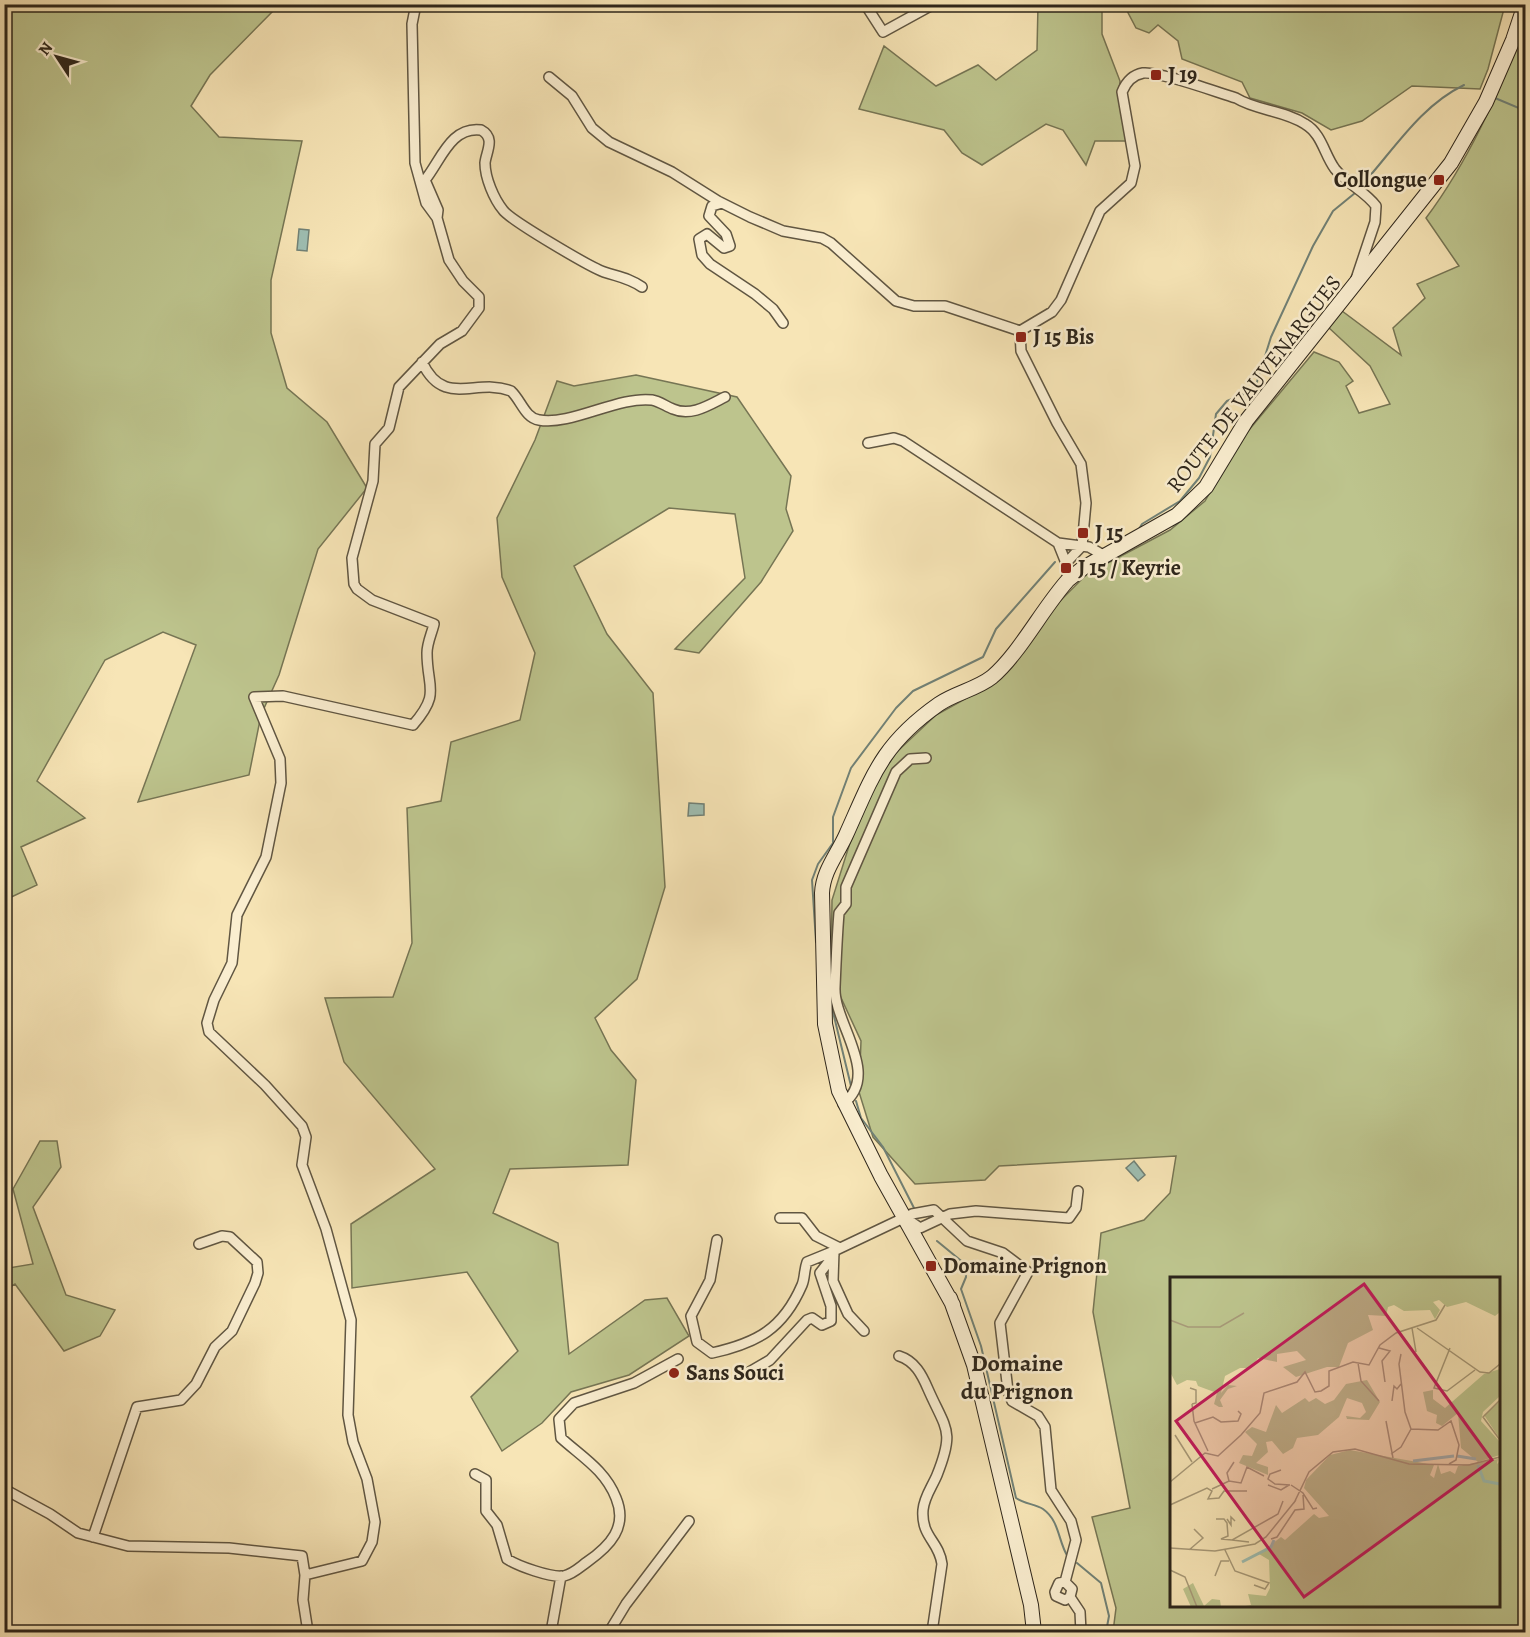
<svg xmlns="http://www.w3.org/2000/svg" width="1530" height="1637" viewBox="0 0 1530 1637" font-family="Alegreya,serif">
<rect width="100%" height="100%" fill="#f7e5b6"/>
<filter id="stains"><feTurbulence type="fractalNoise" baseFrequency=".00333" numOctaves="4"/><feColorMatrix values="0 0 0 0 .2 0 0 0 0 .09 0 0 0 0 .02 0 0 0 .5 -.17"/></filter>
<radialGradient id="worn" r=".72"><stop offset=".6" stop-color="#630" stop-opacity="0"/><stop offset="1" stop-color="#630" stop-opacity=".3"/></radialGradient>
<path fill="#bdc48d" stroke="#767554" stroke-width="1.5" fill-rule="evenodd" d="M265,4L273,11L210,75L191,106L219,137L302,141L271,280V333L287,388L327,422L367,488L318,549L279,675L261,715L249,775L138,802L196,645L163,632L105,660L37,781L85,818L21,847L37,885L5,900L4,5Z
M1038,5H1108L1102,9V34L1120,81L1119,94L1129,141H1095L1086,165L1063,130L1046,124L982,165L962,153L944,130L859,109L884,46L936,86L978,65L996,80L1037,50Z
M1124,5V4L1505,5L1488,69L1480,89L1412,86L1362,121L1331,130L1302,113L1250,98L1242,82L1182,59L1178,41L1158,25L1149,33L1136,28Z
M1525,28V1632H1113L1116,1608L1092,1517L1130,1508L1093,1312L1101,1233L1144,1220L1170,1193L1176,1156L999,1166L985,1180L915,1184L873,1137L859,1092L861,1041L831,976L832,900L854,830L885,763L936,715L996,682L1037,624L1087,574L1170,530L1205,501L1239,442L1314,352L1339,362L1353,381L1346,386L1359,413L1390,404L1370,366L1328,327L1342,311L1401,355L1393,328L1425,298L1417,284L1459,266L1426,218C1469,161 1498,93 1525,28ZM1172,1278H1498V1606H1172Z
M636,375L737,397L791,476L786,509L793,531L761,582L699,653L675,649L745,578L735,514L669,508L574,566L607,634L653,693L665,887L637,979L595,1018L611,1050L636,1080L628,1165L510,1169L493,1213L558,1243L569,1354L645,1300L667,1298L689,1336L629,1375L571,1392L542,1423L502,1451L471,1397L518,1351L467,1272L352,1288L351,1224L435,1169L344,1062L325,998L393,997L412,943L407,808L441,801L451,742L520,720L535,653L502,577L497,518L535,440L557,381L574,386Z
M40,1141H57L61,1167L33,1207L66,1295L115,1310L100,1336L64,1351L15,1284L5,1290V1257L9,1268L33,1264L13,1189Z"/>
<path fill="#9ebeb2" stroke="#718176" stroke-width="1.5" d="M299,229L309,230L307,251L297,250Z
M689,803L704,804V815L688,816Z
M1134,1161L1145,1175L1138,1181L1126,1168Z"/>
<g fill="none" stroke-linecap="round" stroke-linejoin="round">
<path stroke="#718176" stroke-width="2" d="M1495,98L1526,111
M1361,186C1393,151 1420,106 1464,85
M1139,529L1142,524L1180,501L1199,478L1210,457L1216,414L1227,401L1249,392L1256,385L1271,337L1313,246L1333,211L1355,193
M816,942L812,880L818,864L833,843V817L851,768L896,708L913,691L983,657L996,629L1055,562
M832,1008L851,1086
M856,1101L861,1118L883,1147L914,1208
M937,1241L965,1264L966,1277L961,1289L981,1346L1016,1498C1025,1504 1035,1504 1043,1509C1060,1521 1058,1542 1068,1557
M1077,1563L1101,1583L1109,1616L1106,1632"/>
<defs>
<path id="minor" d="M865,4L883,32L934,4
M549,77L572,96L592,128L609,142L672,172L718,201L750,217L783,231L822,238L831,243L896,301L914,306H945L1020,331
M722,203L712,206L709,216L726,234L730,246L724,248L707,234L699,239L702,255L710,264L755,294L773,309L783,323
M437,218L438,210L425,180C441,160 451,126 481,130C496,138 486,152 485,163C485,178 494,199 503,210C510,220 590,267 604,272C619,277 629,278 642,287
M1020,331L1052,312L1061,300L1100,211L1131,183L1135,166L1122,92C1126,82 1132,75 1143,73C1160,71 1216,92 1236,98C1257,111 1284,110 1305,124C1322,134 1324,154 1335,169C1347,184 1365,191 1376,206L1375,222L1356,279
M1020,331L1021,351L1057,423L1081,464L1086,503L1082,546L1066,563
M422,362C444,409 476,377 511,391C521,400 525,418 539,420C571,426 618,396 652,400C659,401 667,407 673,409C691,417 709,405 725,397
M868,443L894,438L903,441L1058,543L1089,547L1105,556
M1058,543L1066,563L1068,580
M843,1104C882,1074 833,1023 835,987C836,962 837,938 839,913L846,904V887L896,772L910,759L926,758
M780,1218H802L816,1236L840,1248
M907,1219L920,1228L950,1214L976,1211L1069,1218L1076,1208L1078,1191
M717,1240L710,1280L691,1316L697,1342L712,1353C757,1343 783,1329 802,1285C805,1278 804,1270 807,1262L834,1251
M864,1331L848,1314L833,1281L834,1251L912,1214L934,1210L967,1241L1003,1253L1028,1272L1000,1323L1008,1391L1012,1401L1038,1416L1045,1427L1051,1490L1071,1521L1076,1540L1065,1582L1059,1583L1055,1592L1056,1596L1065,1600L1070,1597L1072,1589L1065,1582
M899,1356C915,1361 922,1375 928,1389C946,1430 955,1430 937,1475C932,1487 924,1497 923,1510C921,1537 939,1541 942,1564L932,1632
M746,1374L770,1360L807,1320L812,1318L822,1325L831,1321V1306L820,1273L834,1255
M475,1474L486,1480V1511L497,1525L507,1559C518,1566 551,1578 564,1576C573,1574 580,1567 587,1562C610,1546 628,1527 616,1498C605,1470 582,1457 561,1438L559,1419L574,1403L634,1383L678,1359
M4,1489L50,1514L78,1533L128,1546L229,1548L302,1556L305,1575
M93,1537L137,1407L181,1400L196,1384L215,1347L232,1331L255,1283L258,1273L257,1262L230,1237L222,1236L199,1244
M1070,1597L1080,1612L1081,1632
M308,1632L303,1600L305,1575L362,1561L372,1542L375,1522L367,1479L353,1442L348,1415L351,1320L326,1229L302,1165L306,1137L302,1126L265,1085L209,1032L207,1023L214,1000L232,963L237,915L266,857L281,783L280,759L254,697L283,696L413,725C441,693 427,688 427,653C427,643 432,633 434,624L372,600L357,589L354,584L352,558L373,481L375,444L389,428L399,387L440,344L462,331L479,308V297L463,281L449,260L437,218L426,203L415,163L412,24L416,4
M551,1632L561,1576
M609,1632L626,1604L689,1521"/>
<path id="secondary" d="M950,1298L974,1365L1031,1605L1034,1632
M953,1305L881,1176L839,1091L825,1024L822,893C823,871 837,855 846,835C873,775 882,744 939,704C955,693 977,689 992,677C1020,653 1042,609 1068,580L1083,568L1177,515L1206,487L1246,421L1451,163L1486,102L1513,40L1525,4"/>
</defs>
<use href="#minor" stroke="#605642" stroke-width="12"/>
<use href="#secondary" stroke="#2e261b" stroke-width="16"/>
<use href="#minor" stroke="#faeed0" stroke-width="9"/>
<use href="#secondary" stroke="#faeed0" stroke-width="14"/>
</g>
<g fill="#8f2418" stroke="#faeed0" stroke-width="2">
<rect x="1150" y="69" width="12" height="12" rx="3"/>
<rect x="1433" y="174" width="12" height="12" rx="3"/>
<rect x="1015" y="331" width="12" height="12" rx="3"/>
<rect x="1077" y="527" width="12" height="12" rx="3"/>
<rect x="1060" y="562" width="12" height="12" rx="3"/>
<rect x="925" y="1260" width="12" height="12" rx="3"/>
<circle cx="674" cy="1373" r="6"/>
</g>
<g text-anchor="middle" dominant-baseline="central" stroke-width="5" stroke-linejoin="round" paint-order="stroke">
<g font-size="22" font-weight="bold" fill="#2e261b" stroke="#faeed0" text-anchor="start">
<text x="1168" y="75">J 19</text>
<text x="1427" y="180" text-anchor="end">Collongue</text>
<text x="1033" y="337">J 15 Bis</text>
<text x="1095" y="533">J 15</text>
<text x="1078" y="568">J 15 / Keyrie</text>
<text x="943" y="1266">Domaine Prignon</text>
<text x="686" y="1373">Sans Souci</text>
</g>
<g font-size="22" fill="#2e261b" stroke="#faeed0">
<text transform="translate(1254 384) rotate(-52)">ROUTE DE VAUVENARGUES</text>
</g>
<g font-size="24" font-weight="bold" fill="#2e261b" stroke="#faeed0">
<text x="1017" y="1363">Domaine<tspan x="1017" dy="28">du Prignon</tspan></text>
</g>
</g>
<g transform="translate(1170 1277)">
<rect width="330" height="330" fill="#f7e5b6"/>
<path d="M0,0H330V35L325,39L296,25L277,30L269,23L263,25L270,33L265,42L260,33L234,34L224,28L218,30L216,39L198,38L203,53L178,66L169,90H157L126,100L113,90L136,83L127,74L107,77V85L88,81L81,91H70L55,99L51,116L58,108L67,109L58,112L50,123L53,130H49L44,127L47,116L28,109L26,104L17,103L7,108L0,95ZM330,92V119L313,135L311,144L330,165V178L308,185L291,171L288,136L272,149L266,146L267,138L257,134L253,115L263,113V122L275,131L314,97ZM197,103L210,125L199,143L177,142L176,139L190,141L196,135L192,126L177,121L169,140L148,158L127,161L123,171L113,177L102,164L96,165L98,175L86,186L98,190V198L69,186L73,178L82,179L87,167L75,155L82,150L96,155L106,128L112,136L135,121L139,125L146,121L155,127L164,123L176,107ZM330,124V162L314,138ZM180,173L264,188L260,198L264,201L268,187L271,197L280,194L285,197L288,189L328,182L327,187L330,184V330H70L81,328L78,317L96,319L100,311L99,283L89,277L111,260L115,263L144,237L149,241L159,239L134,211L136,203L160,178ZM23,306L34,329L42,322L50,323L51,330H21L13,312Z" fill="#bdc48d"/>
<path fill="none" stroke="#9ebeb2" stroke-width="3" d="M287,179L306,182M243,184L284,179M308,188L314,204L330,207M72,285L101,270L104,263"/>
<path fill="none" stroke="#a79978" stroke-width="1.5" d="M0,43L18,50H50L74,36M242,51L246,75M247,51L310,95L319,96L330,87M209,71L220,74L212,84L215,105M280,71L264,111L277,114L305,93M231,77L229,87L235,135L241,152M188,86L191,104L209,124M20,111L26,113V126L22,127M330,123L313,140L330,163M222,124L224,109L227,112L231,107M22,127L24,144L38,174M216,144L223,181M25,146L43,140L51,145L68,144L71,137L68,134M241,152L268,153L281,144L289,168L286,183L279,187M5,158L22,185M221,177L231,170L241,152M111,193L100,197L98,202L105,207L120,208M59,204L57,196L64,185M0,205L35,176L48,179L71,158L90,136L94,116L127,105L135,95L145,115L151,114L159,109V94L183,85L199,88L210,68L226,56L266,43L275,28M98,208L111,213L119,208M121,208L133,216L143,232L147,231M42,212L59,204L71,206L77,190L94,199M124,226L139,195L163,175L185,172L239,187L299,188L330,180M0,228L37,211L42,214L38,222L49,221L54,214H77M46,242H54L57,246L58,259L51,262L62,263M57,242L61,248V240L65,244M101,262L107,260L125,233L134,232L133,218M79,265L62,263L108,237L113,224M0,271L45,274L85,267L96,260L126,223M19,273L33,261L24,252M55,273L65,294L99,306L95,312L84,308M0,293L15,300L27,330M45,299L51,284H59"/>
<path fill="#c2185b" fill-opacity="0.15" stroke="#c2185b" stroke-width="3" d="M194,7L322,183L134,320L6,144Z"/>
<rect width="330" height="330" fill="none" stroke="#2e261b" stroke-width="3"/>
</g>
<rect width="1530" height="1637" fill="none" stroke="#f7e5b6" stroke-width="24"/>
<rect x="6" y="6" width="1518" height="1625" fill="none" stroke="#2e261b" stroke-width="3"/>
<rect x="12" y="12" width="1506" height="1613" fill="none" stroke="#2e261b" stroke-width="1.5"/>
<g transform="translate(57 57) rotate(306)" stroke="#faeed0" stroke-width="4.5" paint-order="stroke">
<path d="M0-4.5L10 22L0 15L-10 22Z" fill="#2e261b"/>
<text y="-9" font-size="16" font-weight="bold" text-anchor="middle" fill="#2e261b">N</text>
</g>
<rect width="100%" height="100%" filter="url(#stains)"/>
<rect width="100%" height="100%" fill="url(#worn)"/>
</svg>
